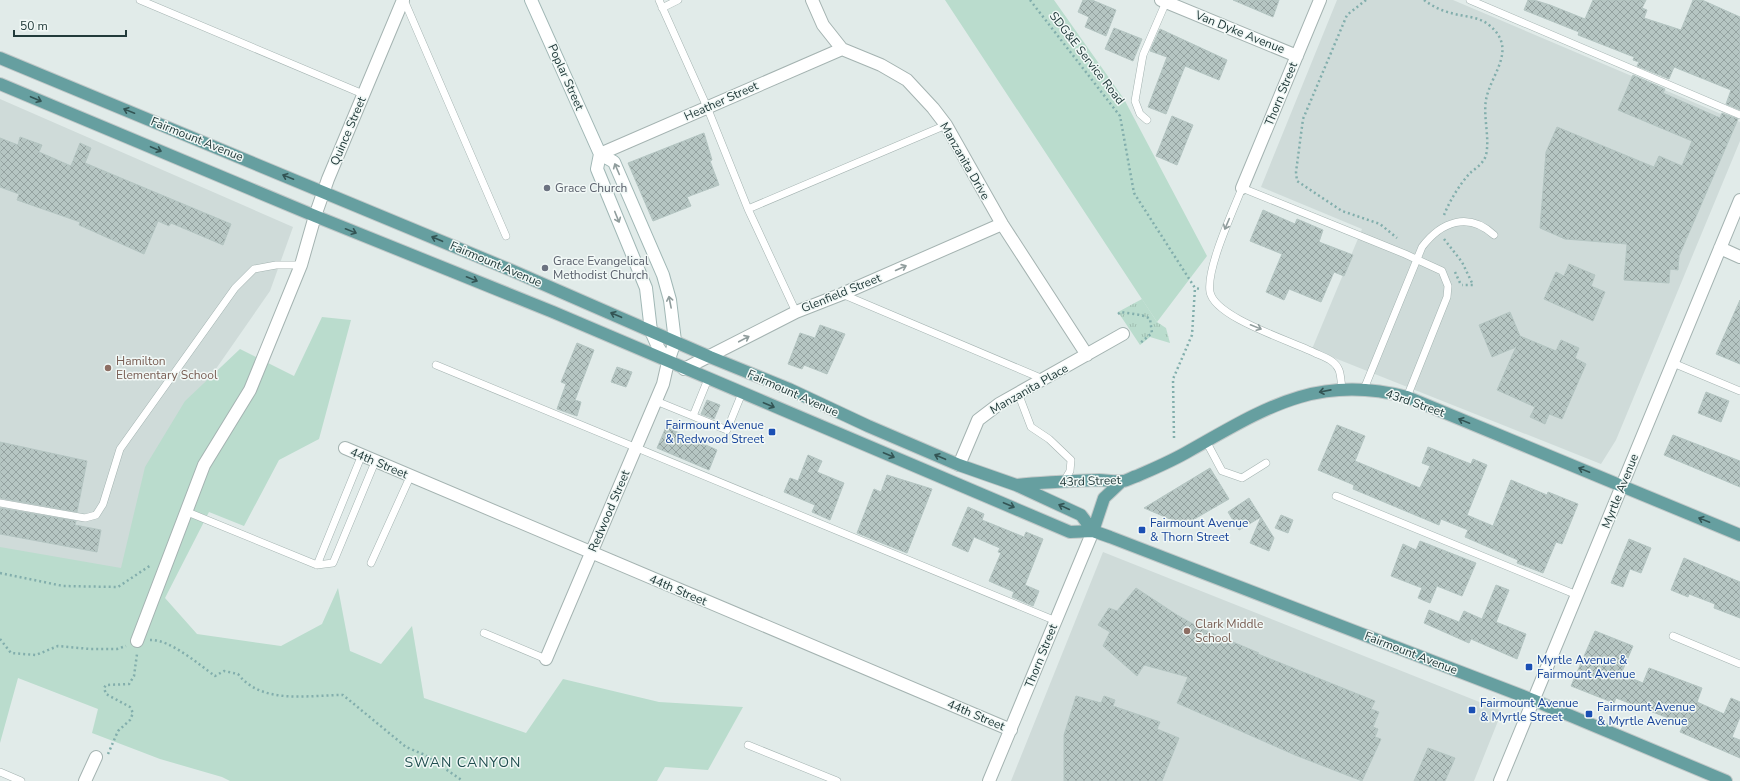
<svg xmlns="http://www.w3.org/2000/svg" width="1740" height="781" viewBox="0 0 1740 781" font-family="'Nunito Sans',sans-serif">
<defs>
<pattern id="park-tufts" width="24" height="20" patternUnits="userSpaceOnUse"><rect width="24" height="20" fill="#badccd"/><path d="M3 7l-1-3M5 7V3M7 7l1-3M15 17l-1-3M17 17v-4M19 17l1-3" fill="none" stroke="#a0beb1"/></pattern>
<pattern id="building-cross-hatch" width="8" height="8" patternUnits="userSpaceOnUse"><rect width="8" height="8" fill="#b6c6c3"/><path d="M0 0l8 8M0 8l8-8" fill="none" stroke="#94a2a0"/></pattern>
</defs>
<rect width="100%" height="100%" fill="#e1ebe9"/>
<path fill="#cfdbd9" d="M1337,0H1453L1740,122V141L1616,440L1601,464L1312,349L1362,229L1261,187Z
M0,99L293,227L270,291L163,445L129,583L0,556Z
M1103,552L1502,711L1474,781H1011Z"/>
<path fill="#badccd" d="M945,0H1054L1124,99L1207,256L1157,322Z
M322,317L351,320L319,439L279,460L244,526L209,512L165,598L197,634L281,646L322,624L338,588L350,651L381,664L412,626L424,698L526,733L563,679L659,702L743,707L708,770L665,767L657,781H230L222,777L160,759L92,733L98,709L18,678L0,743V547L121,568L145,467L185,401L240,349L294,376Z"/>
<path fill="url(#park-tufts)" d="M1142,299L1157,322L1166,328L1170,343L1150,337L1140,345L1118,312Z"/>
<path fill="url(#building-cross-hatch)" stroke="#b4c5c2" d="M1083,0H1092L1116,10L1106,36L1085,27L1089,17L1078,12Z
M1233,0H1279L1273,17Z
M1528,0H1534L1550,5L1585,19L1593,0H1646L1642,8L1647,10L1644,18L1681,30L1693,0H1702L1740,17V110L1726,104L1731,90L1674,67L1669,79L1637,66L1639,62L1633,60L1634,57L1578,35L1579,32L1524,10Z
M1114,28L1142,39L1133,61L1105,49Z
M1160,29L1227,60L1219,80L1185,66L1166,114L1148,107L1167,57L1150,51Z
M1633,75L1665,89L1663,93L1720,118L1722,113L1738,119L1679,256L1678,270L1670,269L1669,283L1624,280L1627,244L1565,239L1540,228L1546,152L1557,127L1654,167L1659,156L1682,166L1692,141L1618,110Z
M1172,116L1193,125L1177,165L1156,156Z
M704,133L712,160L710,161L719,185L687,197L691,206L653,221L628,163Z
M20,137L42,145L39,152L71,166L80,143L91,148L85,163L231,224L223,245L171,223L169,226L158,221L144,254L79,225L80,222L17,200L19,194L0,187V138L18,145Z
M1263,210L1295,224L1297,219L1323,230L1319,242L1353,255L1344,276L1334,272L1321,302L1289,289L1284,300L1266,292L1282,254L1250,241Z
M1569,264L1595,275L1591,286L1605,292L1593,321L1544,299L1556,272L1564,276Z
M1740,300V364L1716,354Z
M1510,312L1520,336L1556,351L1561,340L1579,348L1575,358L1586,364L1562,419L1549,414L1545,424L1530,417L1535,407L1497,390L1516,347L1492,357L1479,325Z
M820,325L845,334L827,374L804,365L802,369L788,364L800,333L815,338Z
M577,343L594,350L575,400L581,402L577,416L557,409L566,384L561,382Z
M617,367L632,372L626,387L611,382Z
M1706,392L1729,401L1721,422L1698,413Z
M707,400L720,405L714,419L701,414Z
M1337,425L1365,436L1355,461L1420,488L1430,466L1422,463L1428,447L1471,464L1473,459L1487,465L1467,515L1493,526L1511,480L1547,495L1548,492L1578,504L1562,544L1556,542L1543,573L1517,563L1518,560L1465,537L1468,530L1441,519L1439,525L1353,489L1354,485L1318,470Z
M666,427L717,450L709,470L657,448Z
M1673,435L1740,461V487L1664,455Z
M0,442L87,461L77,512L0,498Z
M808,455L822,461L817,472L844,483L830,520L812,512L815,505L784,492L790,478L798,481Z
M1210,468L1229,499L1184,525L1144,508Z
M887,475L932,489L907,553L857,533L874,489L881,492Z
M1249,498L1274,538L1269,551L1250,543L1261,517L1239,530L1228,512Z
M968,507L984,514L982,520L1024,537L1026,532L1043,539L1025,585L1039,591L1033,606L1012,597L1014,592L989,581L1001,553L998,552L1000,548L974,537L968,552L952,545Z
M0,508L76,521L75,525L101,530L97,552L0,534Z
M1281,515L1293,520L1288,533L1275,528Z
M1629,539L1651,548L1641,573L1630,569L1623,587L1611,583Z
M1420,541L1476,563L1462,596L1437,586L1430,603L1418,598L1422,588L1391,576L1403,544L1416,550Z
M1684,558L1740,582V618L1714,608L1715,604L1689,594L1688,597L1671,590Z
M1496,585L1509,590L1496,622L1526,634L1517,659L1471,639L1469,643L1424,623L1429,610L1459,622L1464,611L1482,619Z
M1136,588L1177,615L1202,629L1259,653L1258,654L1375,701L1371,709L1379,712L1373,727L1378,729L1375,737L1381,739L1362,781L1295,755L1177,703L1188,677L1144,665L1137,676L1103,646L1110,632L1098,625L1109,608L1117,611Z
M1595,631L1633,646L1621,674L1643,683L1649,668L1702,688L1697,702L1724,714L1731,698L1740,702V717L1732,737L1740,740V758L1680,732L1684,724L1616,698L1614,703L1571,686Z
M1076,696L1101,703L1104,696L1115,700L1113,706L1160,722L1157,729L1179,738L1162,781H1064V735Z
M1428,748L1455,758L1445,781H1414Z"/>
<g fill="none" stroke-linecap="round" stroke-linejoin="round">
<defs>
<path id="lane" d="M140,0L363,94
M404,0L506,236
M659,0L707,107L748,209L796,312
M1470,0L1740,115
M662,8L678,0
M1147,120L1140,114L1135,101L1143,55L1166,2
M748,209L946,125
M842,294L1043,379
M1673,363L1740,391
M436,365L1056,621
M1342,388C1341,383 1341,375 1339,370C1335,360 1324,357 1315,353C1292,341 1215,318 1210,292C1206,269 1233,211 1242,188L1405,254L1442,271L1448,286L1447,297L1407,397
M1364,389L1422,247C1441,222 1468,211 1494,235
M1018,393L1031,427L1049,439L1071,460L1070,471L1064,481
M656,401L727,430L742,393
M693,416L708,379
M1206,441L1222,471L1242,478L1266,463
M1336,496L1577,595
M0,503L85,518L96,515L103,504L120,449L235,288L254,269L276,265H301
M185,511L317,565L361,457
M371,563L410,477
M317,565L333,563L375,462
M484,633L546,659
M1673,636L1740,664
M748,745L837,781
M0,772L21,781"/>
<path id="street" d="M812,0L823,25L842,49L881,65L907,80L933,108L946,125L1002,224L1087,355
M1161,0L1297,56
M600,154L842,49
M1242,188L1320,0
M1720,248L1740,257
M684,369L796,312L842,294L1002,224
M345,448L1011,730
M959,465L978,420L999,404L1123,334
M137,641L204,465L250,390L301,265L315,216L328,179L403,0
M546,659L663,384L668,362
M85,781L96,757
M989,781L1093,531
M1500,781L1740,200"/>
<path id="secondary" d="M531,0L600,154L597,169L646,288L651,331L658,347L668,362
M600,154L614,162L663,275L670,300L675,341L668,362"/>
<path id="primary" d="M0,58L513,271L710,357L789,389L868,426L959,465L1016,485L1081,515L1093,531
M0,84L315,216L553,312L1070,532L1093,531L1110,537L1533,700L1726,781
M1017,485C1044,482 1071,481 1099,480C1106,480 1115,482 1123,481C1127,481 1132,477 1137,476C1155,468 1172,461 1189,451C1264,409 1317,373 1407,397L1740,535
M1093,531L1104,498L1122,481"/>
</defs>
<use href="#lane" stroke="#a4b3b1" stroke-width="8"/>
<use href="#street" stroke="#a4b3b1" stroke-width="14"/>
<use href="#secondary" stroke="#a0b7b5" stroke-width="14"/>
<use href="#primary" stroke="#c1c8c8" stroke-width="14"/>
<path stroke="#82aeac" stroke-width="2.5" stroke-dasharray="2 3" stroke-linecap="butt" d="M1030,0L1120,116L1134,193L1195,288L1200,289
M1366,0L1347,15L1303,119L1296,172L1297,181L1342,211L1380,224L1397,238
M1424,0C1432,6 1442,11 1451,13C1464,17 1478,16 1489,25C1519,49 1490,75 1486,100C1483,117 1490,138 1486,155C1484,163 1476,168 1470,173C1460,184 1450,200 1444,215
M1444,239L1462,262L1473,285H1462
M1455,272L1461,285
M1118,314L1121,312C1131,314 1143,314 1150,319L1152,333L1139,344
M1174,438L1173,379L1192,335L1195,288
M0,573L63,586L118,587L151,565
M0,639L11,653L36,655L58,646L90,649H117L126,646
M150,640C170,639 198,664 215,676L224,671L238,674C262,705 308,695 343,695L406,747L425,755L463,781
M108,754L118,731L130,720L133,713L130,707L106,694L104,688L106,685L129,684L134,676L137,654"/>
<use href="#lane" stroke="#fff" stroke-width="7"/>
<use href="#street" stroke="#fff" stroke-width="12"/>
<use href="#secondary" stroke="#fff" stroke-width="12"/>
<use href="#primary" stroke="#669fa0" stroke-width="12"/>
</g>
<defs><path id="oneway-shaft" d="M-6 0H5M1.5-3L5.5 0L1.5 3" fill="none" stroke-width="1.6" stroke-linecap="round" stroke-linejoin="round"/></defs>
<g stroke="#335454">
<use href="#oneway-shaft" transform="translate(36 99) rotate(23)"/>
<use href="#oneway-shaft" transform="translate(129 111) rotate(-158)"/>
<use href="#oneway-shaft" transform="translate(156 149) rotate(23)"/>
<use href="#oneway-shaft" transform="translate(288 177) rotate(-158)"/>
<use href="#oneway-shaft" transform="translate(351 231) rotate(22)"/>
<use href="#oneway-shaft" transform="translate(437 239) rotate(-157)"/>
<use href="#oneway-shaft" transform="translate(472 279) rotate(22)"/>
<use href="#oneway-shaft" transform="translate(616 315) rotate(-157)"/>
<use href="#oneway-shaft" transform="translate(1325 391) rotate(169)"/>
<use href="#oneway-shaft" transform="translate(769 405) rotate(23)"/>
<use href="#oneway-shaft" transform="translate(1464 421) rotate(-158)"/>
<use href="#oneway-shaft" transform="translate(889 455) rotate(23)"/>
<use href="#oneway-shaft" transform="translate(940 457) rotate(-157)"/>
<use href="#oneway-shaft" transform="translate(1584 470) rotate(-158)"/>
<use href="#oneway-shaft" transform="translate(1009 505) rotate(23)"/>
<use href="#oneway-shaft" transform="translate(1064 507) rotate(-155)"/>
<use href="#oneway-shaft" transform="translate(1704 520) rotate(-158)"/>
</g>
<g stroke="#909d9d">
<use href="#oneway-shaft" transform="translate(617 169) rotate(-113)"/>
<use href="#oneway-shaft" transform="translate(617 217) rotate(68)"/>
<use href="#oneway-shaft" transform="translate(1227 224) rotate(113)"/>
<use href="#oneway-shaft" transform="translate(901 268) rotate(-24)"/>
<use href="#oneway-shaft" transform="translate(670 302) rotate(-101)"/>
<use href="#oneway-shaft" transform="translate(1256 327) rotate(22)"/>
<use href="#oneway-shaft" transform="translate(744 339) rotate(-28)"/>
</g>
<g fill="#6b7280" stroke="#f1f8f6" stroke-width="1.5">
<circle cx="547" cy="188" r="4"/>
<circle cx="545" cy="268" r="4"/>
</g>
<g fill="#8d6e63" stroke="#f1f8f6" stroke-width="1.5">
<circle cx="108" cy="368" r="4"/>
<circle cx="1187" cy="631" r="4"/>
</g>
<g fill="#1a4fb4" stroke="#f1f8f6" stroke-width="1.5">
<rect x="768" y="428" width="8" height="8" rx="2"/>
<rect x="1138" y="526" width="8" height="8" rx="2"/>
<rect x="1525" y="663" width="8" height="8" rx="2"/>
<rect x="1468" y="706" width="8" height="8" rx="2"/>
<rect x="1585" y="710" width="8" height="8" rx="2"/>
</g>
<g text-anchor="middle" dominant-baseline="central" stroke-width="3" stroke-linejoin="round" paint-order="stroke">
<g font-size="12" fill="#223b3b" stroke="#f1f8f6">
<text transform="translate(1240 32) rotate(22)">Van Dyke Avenue</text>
<text transform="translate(1087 58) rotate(52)">SDG&amp;E Service Road</text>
<text transform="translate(566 77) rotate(66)">Poplar Street</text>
<text transform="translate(1281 94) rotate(-68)">Thorn Street</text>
<text transform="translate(721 101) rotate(-24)">Heather Street</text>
<text transform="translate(348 131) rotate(-67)">Quince Street</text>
<text transform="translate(197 139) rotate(22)">Fairmount Avenue</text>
<text transform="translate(965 161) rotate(60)">Manzanita Drive</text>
<text transform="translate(496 264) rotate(23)">Fairmount Avenue</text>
<text transform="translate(841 293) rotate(-22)">Glenfield Street</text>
<text transform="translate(1029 389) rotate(-30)">Manzanita Place</text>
<text transform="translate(793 393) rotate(24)">Fairmount Avenue</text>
<text transform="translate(1415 403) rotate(19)">43rd Street</text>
<text transform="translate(379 463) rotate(23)">44th Street</text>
<text transform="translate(1090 481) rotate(-2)">43rd Street</text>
<text transform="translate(1620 491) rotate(-68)">Myrtle Avenue</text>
<text transform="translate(609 511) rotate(-67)">Redwood Street</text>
<text transform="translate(678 590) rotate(23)">44th Street</text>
<text transform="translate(1411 653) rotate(21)">Fairmount Avenue</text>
<text transform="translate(1041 656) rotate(-68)">Thorn Street</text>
<text transform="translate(976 715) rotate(23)">44th Street</text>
</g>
<g font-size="12" fill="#5b616d" stroke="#f1f8f6" text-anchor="start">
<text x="555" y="188">Grace Church</text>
<text x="553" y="261">Grace Evangelical<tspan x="553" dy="14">Methodist Church</tspan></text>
</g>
<g font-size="12" fill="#785e54" stroke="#f1f8f6" text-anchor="start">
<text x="116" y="361">Hamilton<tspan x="116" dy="14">Elementary School</tspan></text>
<text x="1195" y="624">Clark Middle<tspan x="1195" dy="14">School</tspan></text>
</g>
<g font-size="12" fill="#164399" stroke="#f1f8f6" text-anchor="start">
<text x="764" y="425" text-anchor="end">Fairmount Avenue<tspan x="764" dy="14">&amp; Redwood Street</tspan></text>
<text x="1150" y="523">Fairmount Avenue<tspan x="1150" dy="14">&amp; Thorn Street</tspan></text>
<text x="1537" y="660">Myrtle Avenue &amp;<tspan x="1537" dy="14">Fairmount Avenue</tspan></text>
<text x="1480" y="703">Fairmount Avenue<tspan x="1480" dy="14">&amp; Myrtle Street</tspan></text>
<text x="1597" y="707">Fairmount Avenue<tspan x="1597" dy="14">&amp; Myrtle Avenue</tspan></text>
</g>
<g font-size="14" letter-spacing="1" fill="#1e4c4d" stroke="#f1f8f6">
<text x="463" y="762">SWAN CANYON</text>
</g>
</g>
<path d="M14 30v6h112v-6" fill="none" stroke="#223b3b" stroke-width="2"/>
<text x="20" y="30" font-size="12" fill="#223b3b" stroke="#f1f8f6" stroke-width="3" paint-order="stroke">50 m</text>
</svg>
